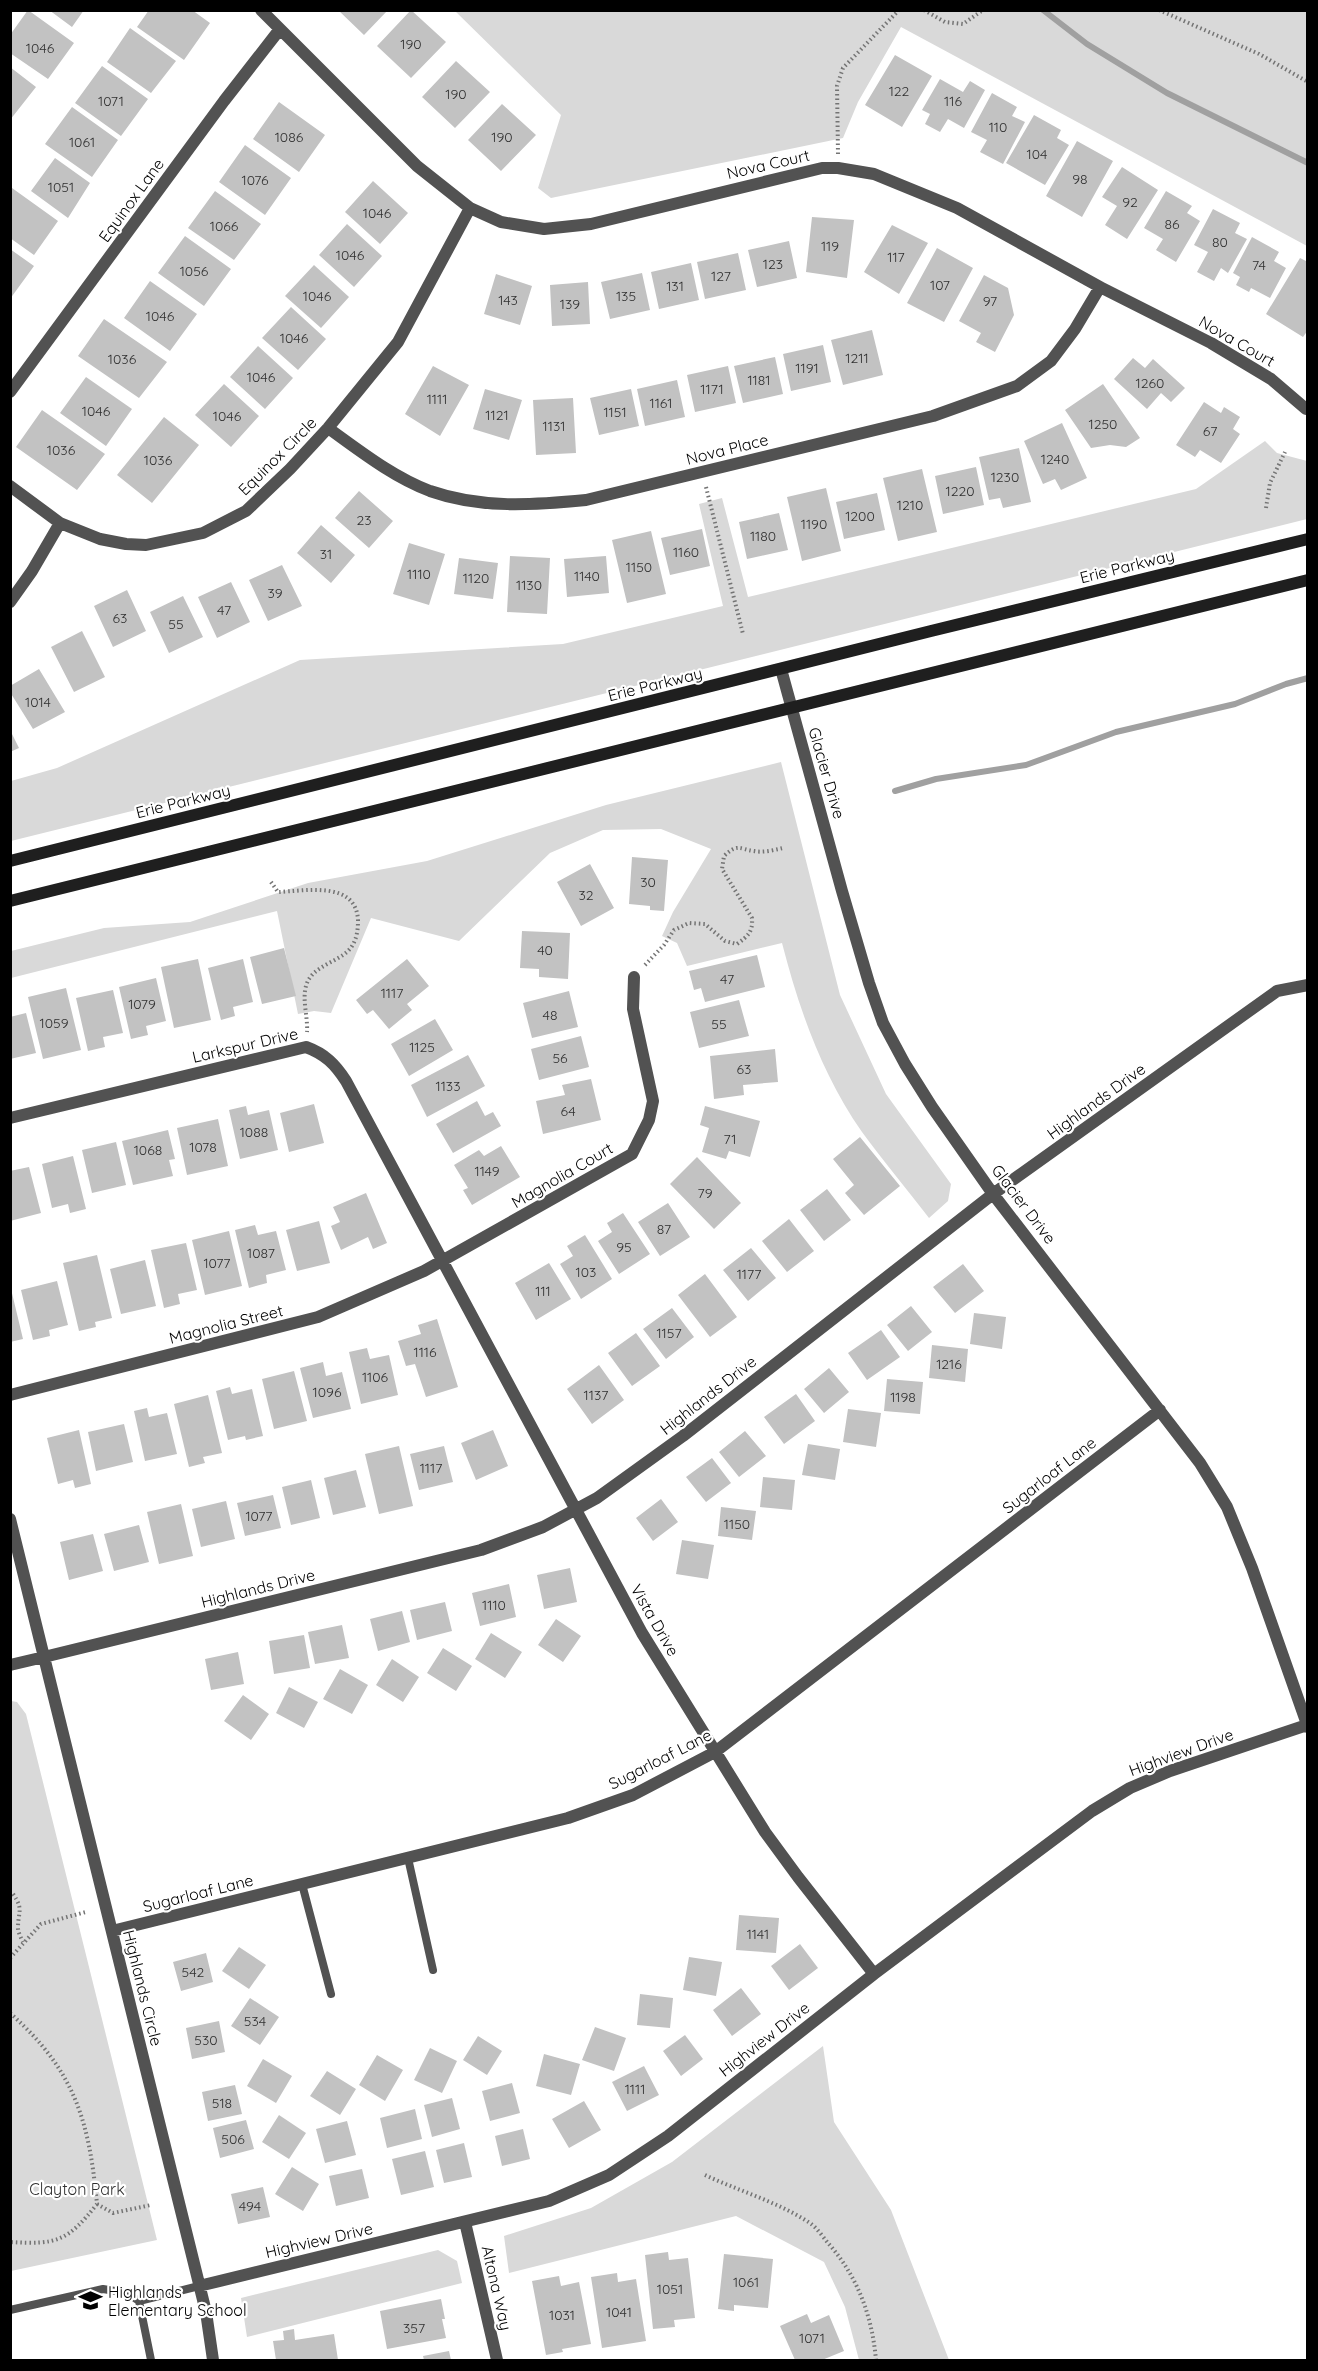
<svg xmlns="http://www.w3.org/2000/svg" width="1318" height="2371" viewBox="0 0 1318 2371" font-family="Quicksand,sans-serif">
<rect width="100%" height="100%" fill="#fff"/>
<path fill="#d9d9d9" d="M455,11H1307V246L901,27L858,102L843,138L551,198L538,188L561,115Z
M1265,441L1277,453L1307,461V519L11,841V781L57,768L300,660L563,644L723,606L699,504L722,498L748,597L1196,489Z
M781,762L840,995L886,1094L951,1184L948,1201L929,1218C907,1189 883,1161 862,1132C822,1075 799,1009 782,943L687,966L677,943L662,936L673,912L711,849L661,829L603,830L550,853L459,941L371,918L331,1013L314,1011L298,1014L277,911L11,978V951L104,928L190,922L308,883L427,861L606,805Z
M11,1701L17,1702L26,1714L157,2240L11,2271Z
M823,2046L834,2122L891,2210L949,2360H859L845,2307L824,2262L736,2216L509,2273L504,2236L591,2208L672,2162Z
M438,2250L457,2261L462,2283L247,2337L241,2298Z"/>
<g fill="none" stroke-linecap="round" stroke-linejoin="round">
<path stroke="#a0a0a0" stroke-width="6" d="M1043,10L1087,44L1167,93L1308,163
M895,791L936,779L1026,765L1116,732L1235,704L1286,684L1308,678"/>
</g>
<path fill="#c2c2c2" d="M28,10L74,43L48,79L10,53V35Z
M49,10H84L72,27Z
M149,10H192L210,23L184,60L137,27Z
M338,10H388L364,35Z
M411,10L446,42L411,78L377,46Z
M130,28L176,61L151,93L107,62Z
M895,55L932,76L902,127L865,105Z
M456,61L490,92L455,128L422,97Z
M102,66L148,99L121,136L75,103Z
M10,67L36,87L10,120Z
M940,79L963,92L970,81L985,90L964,128L948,119L940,132L925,124L930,114L922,110Z
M992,93L1017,107L1012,116L1025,122L1003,164L980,152L987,140L971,132Z
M279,102L325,135L299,172L253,139Z
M502,104L536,135L501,171L468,140Z
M72,107L118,140L92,177L45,144Z
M1034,115L1061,130L1057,138L1069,145L1045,185L1006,163Z
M1077,141L1113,161L1082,217L1046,196Z
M245,145L291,178L265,215L219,182Z
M55,158L90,183L68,218L31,191Z
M1122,167L1158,190L1127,239L1105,225L1117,206L1102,197Z
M373,181L408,213L380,244L345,212Z
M12,188L58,221L34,255L10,238Z
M215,191L261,224L234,260L188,228Z
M1166,191L1192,206L1187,213L1200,221L1176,262L1156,250L1163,239L1144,228Z
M1213,209L1240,223L1235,233L1247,239L1228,273L1221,268L1214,281L1197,272L1208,252L1194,245Z
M812,217L854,220L847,278L806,272Z
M347,224L382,256L354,287L319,255Z
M892,225L928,243L899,294L864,272Z
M185,236L231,269L204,306L158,273Z
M1252,237L1279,252L1274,261L1286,268L1270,298L1251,288L1249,292L1236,285L1240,277L1233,273Z
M789,241L797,278L757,287L748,250Z
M937,248L973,268L944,322L907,303Z
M10,249L34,266L10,299Z
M738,253L746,290L705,299L697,262Z
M1300,258L1308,262V330L1303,337L1266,314Z
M691,263L699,300L659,309L651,272Z
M314,265L349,297L321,328L285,296Z
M642,273L650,310L610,319L601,282Z
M496,274L532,286L520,325L484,314Z
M984,275L1008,288L1014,315L995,352L976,342L981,333L959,321Z
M150,281L197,314L170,351L124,318Z
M588,282L590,324L552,326L550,285Z
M291,307L326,339L298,370L262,338Z
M104,319L167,362L139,398L78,356Z
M872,330L883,375L843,385L831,340Z
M823,345L831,382L791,391L783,354Z
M258,346L293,378L265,409L230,377Z
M775,357L783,394L743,403L734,366Z
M1133,358L1145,368L1153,359L1185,388L1171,402L1161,393L1147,409L1114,379Z
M433,366L469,385L440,436L405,414Z
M728,366L736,403L695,412L687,375Z
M86,377L132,409L106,446L60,413Z
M677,380L685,417L645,426L637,389Z
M224,384L259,416L231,447L195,415Z
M1103,384L1140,438L1126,447L1110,445L1091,448L1065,410Z
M485,389L522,400L509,440L473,429Z
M631,389L639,426L599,435L590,398Z
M573,398L576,453L536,455L533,400Z
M1204,402L1221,413L1224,407L1240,417L1233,429L1240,434L1221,463L1200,450L1195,457L1176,445Z
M42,410L105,454L77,490L16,447Z
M164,417L199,445L152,503L117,475Z
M1062,423L1087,478L1061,490L1055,479L1043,484L1024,441Z
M1019,448L1031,502L1003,508L1000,498L989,500L979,457Z
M976,467L984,505L943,514L935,476Z
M922,469L937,532L898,541L883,478Z
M826,488L841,551L802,561L787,497Z
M359,491L393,521L369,548L335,518Z
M877,493L885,530L844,539L836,502Z
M779,513L788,550L747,559L739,522Z
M321,525L355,555L331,583L297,553Z
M702,529L710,566L670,575L661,538Z
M651,531L666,594L627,603L612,540Z
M409,543L445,554L429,605L393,594Z
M510,556L550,558L547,614L507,612Z
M606,556L609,593L567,597L564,559Z
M459,558L498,563L493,599L454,594Z
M282,565L302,606L268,621L249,580Z
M231,582L250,622L217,638L198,597Z
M127,590L146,631L113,647L94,606Z
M183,596L203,637L169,653L150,612Z
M82,631L105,677L74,692L51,647Z
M39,669L65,712L33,729L10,692V686Z
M10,730L19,748L10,752Z
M632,857L668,860L664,911L650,910V906L629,904Z
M590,864L614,908L581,926L557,882Z
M522,931L570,933L568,979L539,977V969L520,968Z
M284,948L296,996L262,1004L250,957Z
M757,955L765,987L705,1002L701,988L694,990L689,971Z
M198,959L211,1020L174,1028L161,967Z
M243,959L253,1002L233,1007L235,1016L221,1020L208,968Z
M407,959L429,986L407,1004L412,1010L389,1029L373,1010L367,1014L356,1000Z
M156,978L166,1021L146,1026L148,1035L131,1039L119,987Z
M66,988L81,1050L43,1059L28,997Z
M113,990L123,1033L103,1037L105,1047L88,1051L76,998Z
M569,991L578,1027L532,1038L523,1003Z
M739,1000L749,1036L699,1048L690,1012Z
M26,1013L36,1053L10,1059V1017Z
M435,1019L453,1050L409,1076L391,1044Z
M581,1036L589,1067L539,1080L531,1049Z
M775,1049L778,1082L743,1085L744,1095L714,1099L710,1056Z
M468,1055L485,1086L427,1117L411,1085Z
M591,1079L601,1120L543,1134L536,1101L565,1095L562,1085Z
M477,1101L485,1116L493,1112L501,1126L453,1153L436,1124Z
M314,1104L324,1143L289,1152L280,1113Z
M246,1106L248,1115L269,1110L278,1150L240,1159L229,1110Z
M705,1106L760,1121L750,1157L729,1151L726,1159L702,1152L709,1128L700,1125Z
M218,1119L228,1166L187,1175L177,1128Z
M168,1130L175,1159L169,1160L173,1176L133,1185L122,1141Z
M860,1137L900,1186L864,1215L845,1193L854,1185L833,1159Z
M116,1142L126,1185L92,1193L82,1150Z
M501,1146L520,1177L472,1205L463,1190L468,1188L454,1165L479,1150L484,1156Z
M73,1156L86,1209L70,1213L68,1204L52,1208L42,1164Z
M697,1157L741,1203L714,1229L670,1184Z
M29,1167L41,1213L10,1221V1171Z
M827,1189L851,1220L824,1241L800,1210Z
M366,1193L387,1243L373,1249L368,1237L341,1250L331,1226L340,1222L333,1207Z
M668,1203L690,1237L660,1256L638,1222Z
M623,1213L650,1254L619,1274L598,1241L612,1232L607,1223Z
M789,1219L814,1251L787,1272L762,1241Z
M319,1221L330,1263L297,1271L286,1230Z
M255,1225L258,1235L276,1231L286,1270L266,1275L267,1283L249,1288L235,1230Z
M229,1231L242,1286L205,1295L192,1240Z
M585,1235L612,1279L581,1299L560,1264L573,1256L567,1246Z
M186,1243L197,1290L178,1294L180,1304L164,1308L151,1250Z
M751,1248L776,1278L748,1301L723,1270Z
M97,1255L112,1318L95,1322L96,1327L79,1331L63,1263Z
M145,1260L156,1306L121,1314L110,1269Z
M549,1263L571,1299L536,1320L515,1283Z
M963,1264L984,1291L955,1313L933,1287Z
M705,1274L737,1317L710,1337L678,1295Z
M57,1281L68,1325L49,1330L50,1336L33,1340L21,1290Z
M11,1289L23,1339L10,1342V1290Z
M911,1306L932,1332L908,1351L887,1325Z
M672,1308L694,1337L666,1359L643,1329Z
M974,1313L1006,1317L1002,1349L970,1344Z
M437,1319L458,1387L426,1397L415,1364L406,1366L398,1341L421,1334L418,1325Z
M881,1330L900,1357L867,1380L848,1353Z
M636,1333L660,1366L632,1386L608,1353Z
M932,1345L968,1349L965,1382L929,1378Z
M367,1348L370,1359L389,1355L398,1395L361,1404L349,1352Z
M323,1362L326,1376L342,1372L351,1409L313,1418L300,1368Z
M599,1365L624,1400L592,1424L567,1389Z
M829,1368L849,1392L824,1413L804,1389Z
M294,1371L307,1421L274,1429L262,1379Z
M887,1379L923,1382L920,1414L884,1411Z
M230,1387L232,1394L252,1389L263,1436L246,1440L245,1436L228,1440L216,1391Z
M796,1394L815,1421L784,1444L764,1417Z
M208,1395L222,1453L203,1457L205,1463L189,1467L174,1404Z
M147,1408L149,1417L167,1413L177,1454L145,1461L134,1411Z
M848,1409L881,1413L876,1447L843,1442Z
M124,1424L133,1462L96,1471L88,1432Z
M79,1430L91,1484L75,1488L73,1480L58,1484L47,1438Z
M493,1430L508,1466L476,1480L461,1443Z
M745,1431L766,1456L739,1477L719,1452Z
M808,1444L840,1449L835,1480L802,1475Z
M399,1446L413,1506L379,1514L365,1454Z
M444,1446L453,1482L419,1490L410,1454Z
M712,1458L731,1483L706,1502L686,1477Z
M356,1470L366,1507L333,1515L324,1478Z
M763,1477L795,1480L792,1510L760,1507Z
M311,1480L320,1518L291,1525L282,1487Z
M273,1495L281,1528L245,1536L237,1503Z
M661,1499L678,1522L653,1541L636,1518Z
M226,1501L235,1539L201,1547L192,1509Z
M181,1504L193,1556L159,1564L147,1512Z
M721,1507L756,1511L752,1540L718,1536Z
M139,1525L149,1562L114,1571L104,1534Z
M93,1534L103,1571L69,1580L60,1542Z
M682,1540L714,1545L708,1579L676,1574Z
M570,1568L577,1602L544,1609L537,1575Z
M509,1584L516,1617L480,1626L472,1593Z
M445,1602L452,1631L417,1640L410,1610Z
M402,1611L410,1642L378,1651L370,1619Z
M556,1619L581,1636L563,1662L538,1645Z
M342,1625L349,1658L315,1664L308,1632Z
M491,1633L522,1652L505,1678L475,1659Z
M304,1635L310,1668L274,1674L269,1641Z
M443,1648L472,1666L456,1691L427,1673Z
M238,1652L244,1684L211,1690L205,1659Z
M392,1659L419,1677L403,1702L376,1685Z
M340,1669L368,1685L352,1714L323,1699Z
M289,1687L318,1702L304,1728L276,1713Z
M243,1695L269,1714L251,1740L224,1721Z
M739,1915L779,1918L776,1953L736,1950Z
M800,1944L818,1968L789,1990L771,1966Z
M239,1947L266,1965L249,1989L222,1971Z
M206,1953L213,1982L181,1991L173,1962Z
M689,1957L722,1962L716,1996L683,1990Z
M741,1988L761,2014L732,2036L713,2010Z
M640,1994L673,1998L670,2028L637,2025Z
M250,1998L279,2017L260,2045L231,2026Z
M219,2021L225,2052L192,2059L186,2028Z
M595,2027L626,2038L614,2071L582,2060Z
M685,2035L703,2059L681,2076L663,2051Z
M478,2036L502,2051L487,2075L463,2060Z
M430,2048L457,2061L442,2093L414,2080Z
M544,2054L580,2064L571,2095L536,2086Z
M377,2055L403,2070L385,2101L359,2085Z
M263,2059L292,2076L276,2103L247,2086Z
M644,2066L659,2095L627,2111L612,2082Z
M327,2071L356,2089L340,2115L310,2096Z
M512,2083L520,2113L490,2121L482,2091Z
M235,2085L242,2114L208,2121L202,2092Z
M452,2098L460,2129L432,2137L424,2105Z
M584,2101L601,2130L569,2148L552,2119Z
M415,2109L422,2139L387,2148L380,2118Z
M279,2115L306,2133L289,2159L262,2142Z
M246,2120L254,2149L220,2158L213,2128Z
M347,2121L356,2155L325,2163L316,2129Z
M523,2129L530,2159L502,2166L495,2136Z
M464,2143L472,2177L444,2183L436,2150Z
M425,2151L434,2187L401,2195L392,2159Z
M292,2167L319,2184L303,2211L275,2194Z
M362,2169L369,2198L336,2206L329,2176Z
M263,2187L270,2217L238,2224L231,2194Z
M668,2252L669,2260L688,2258L695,2318L674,2320L675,2327L653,2329L645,2255Z
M724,2254L773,2259L768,2308L734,2305V2311L718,2309Z
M617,2273L618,2282L636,2279L646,2341L602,2348L591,2277Z
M559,2276L561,2286L579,2282L591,2344L562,2349L563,2352L546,2355L532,2281Z
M441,2299L445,2319H442L446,2338L387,2349L380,2311Z
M807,2314L811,2323L829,2315L844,2351L822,2360H795L780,2326Z
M294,2329L295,2340L334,2334L338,2360H276L273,2341L284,2340L283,2331Z
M449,2351L451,2360H424L423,2356Z"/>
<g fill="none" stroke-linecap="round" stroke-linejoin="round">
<path stroke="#747474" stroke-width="4" stroke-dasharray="1.5 3" stroke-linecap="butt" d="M924,10L945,22L963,24L983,10
M1159,10L1259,54L1308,82
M838,154L837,86L843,68L899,10
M706,487L743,634
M1266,508L1270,483L1285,452
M271,882L278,892C305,891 357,880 358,921C358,932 356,943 348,951C335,963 311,967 306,986C302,1000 308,1017 307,1032
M645,965L664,945L674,930L689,923L705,924L725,941L737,944C748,936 753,932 752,918L722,869L724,856C738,843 739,849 754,851C763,853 774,850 783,848
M13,1894C24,1910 18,1911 18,1928C18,1932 21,1938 23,1942
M10,1958L41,1924L86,1912
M10,2013C75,2071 89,2120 97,2204C68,2241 57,2245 10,2242
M705,2175C739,2191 778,2202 810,2223C817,2228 823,2237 828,2243C858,2277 872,2316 876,2360
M97,2204L113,2213L151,2205"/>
<path stroke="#525252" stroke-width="8" d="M408,1858L433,1970
M302,1884L331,1994
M139,2301L199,2286
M10,2310L103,2289L127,2293L139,2301L151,2360"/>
<path stroke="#525252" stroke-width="12" d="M261,10L417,166L470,208L501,222L544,229L591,224L822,168H838L874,174L957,208L1100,287L1211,343L1271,379L1306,409
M10,392L224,101L280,29
M328,428C360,451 393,477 430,491C481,509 534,505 586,500L933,416L1017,386L1051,361L1075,329L1100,287
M10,486L60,523L100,539L126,544L146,545L203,533L246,511L290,469L328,428L398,342L470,208
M10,602L32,571L60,523
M781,669L842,891L869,983L883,1023L905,1064L932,1107L993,1194L1200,1463L1227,1507L1252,1568L1308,1727
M10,1118L306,1047C325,1054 335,1064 346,1081L642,1633L765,1832L798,1877L874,1974
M10,1395L318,1317L424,1271L632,1154L649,1120L653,1101L633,1009L634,977
M10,1519L44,1657L481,1550L543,1527L597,1498L683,1436L993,1194L1277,991L1308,985
M10,1665L44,1657L206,2312L213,2360
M112,1931L568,1818L633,1795L715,1752L1160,1410
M465,2222L497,2360
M199,2286L549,2201L609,2175L668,2136L874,1974L1092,1811L1130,1788L1170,1771L1307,1725"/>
<path stroke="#1f1f1f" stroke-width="12" d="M10,861L931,631L1308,539
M10,901L1308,580"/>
</g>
<defs>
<symbol id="school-bare" viewBox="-9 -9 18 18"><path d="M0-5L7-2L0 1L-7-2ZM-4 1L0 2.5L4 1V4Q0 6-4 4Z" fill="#000" stroke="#fff" stroke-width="2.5" paint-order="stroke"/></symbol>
</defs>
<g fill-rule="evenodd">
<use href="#school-bare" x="74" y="2284" width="33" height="33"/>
</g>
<g text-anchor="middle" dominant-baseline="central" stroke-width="4.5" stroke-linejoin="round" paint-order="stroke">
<g font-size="14" fill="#303030">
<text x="411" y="44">190</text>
<text x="40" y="48">1046</text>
<text x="899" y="91">122</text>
<text x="456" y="94">190</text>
<text x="111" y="101">1071</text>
<text x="953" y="101">116</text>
<text x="998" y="127">110</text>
<text x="289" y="137">1086</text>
<text x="502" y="137">190</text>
<text x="82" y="142">1061</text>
<text x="1037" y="154">104</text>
<text x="1080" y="179">98</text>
<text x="255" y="180">1076</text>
<text x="61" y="187">1051</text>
<text x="1130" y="202">92</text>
<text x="377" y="213">1046</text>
<text x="1172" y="224">86</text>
<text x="224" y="226">1066</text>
<text x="1220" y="242">80</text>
<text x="830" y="246">119</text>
<text x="350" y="255">1046</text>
<text x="896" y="257">117</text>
<text x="773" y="264">123</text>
<text x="1259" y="265">74</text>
<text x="194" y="271">1056</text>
<text x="721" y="276">127</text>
<text x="940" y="285">107</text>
<text x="675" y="286">131</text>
<text x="317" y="296">1046</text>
<text x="626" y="296">135</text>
<text x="508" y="300">143</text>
<text x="990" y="301">97</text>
<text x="570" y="304">139</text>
<text x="160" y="316">1046</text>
<text x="294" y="338">1046</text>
<text x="857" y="358">1211</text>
<text x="122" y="359">1036</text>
<text x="807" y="368">1191</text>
<text x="261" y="377">1046</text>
<text x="759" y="380">1181</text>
<text x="1150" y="383">1260</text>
<text x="712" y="389">1171</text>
<text x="437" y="399">1111</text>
<text x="661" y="403">1161</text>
<text x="96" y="411">1046</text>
<text x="615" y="412">1151</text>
<text x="497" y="415">1121</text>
<text x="227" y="416">1046</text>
<text x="1103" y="424">1250</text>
<text x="554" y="426">1131</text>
<text x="1210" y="431">67</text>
<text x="61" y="450">1036</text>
<text x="1055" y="459">1240</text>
<text x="158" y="460">1036</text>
<text x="1005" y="477">1230</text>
<text x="960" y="491">1220</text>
<text x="910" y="505">1210</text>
<text x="860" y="516">1200</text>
<text x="364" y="520">23</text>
<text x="814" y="524">1190</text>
<text x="763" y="536">1180</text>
<text x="686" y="552">1160</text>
<text x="326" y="554">31</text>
<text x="639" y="567">1150</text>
<text x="419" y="574">1110</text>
<text x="587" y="576">1140</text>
<text x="476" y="578">1120</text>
<text x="529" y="585">1130</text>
<text x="275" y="593">39</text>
<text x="224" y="610">47</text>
<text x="120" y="618">63</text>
<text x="176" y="624">55</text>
<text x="38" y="702">1014</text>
<text x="648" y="882">30</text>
<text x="586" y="895">32</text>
<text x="545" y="950">40</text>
<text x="727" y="979">47</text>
<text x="392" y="993">1117</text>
<text x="142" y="1004">1079</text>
<text x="550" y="1015">48</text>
<text x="54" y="1023">1059</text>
<text x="719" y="1024">55</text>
<text x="422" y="1047">1125</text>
<text x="560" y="1058">56</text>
<text x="744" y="1069">63</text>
<text x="448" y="1086">1133</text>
<text x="568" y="1111">64</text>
<text x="254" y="1132">1088</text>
<text x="730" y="1139">71</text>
<text x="203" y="1147">1078</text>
<text x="148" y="1150">1068</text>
<text x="487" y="1171">1149</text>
<text x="705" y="1193">79</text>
<text x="664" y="1229">87</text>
<text x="624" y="1247">95</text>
<text x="261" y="1253">1087</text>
<text x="217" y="1263">1077</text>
<text x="586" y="1272">103</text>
<text x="749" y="1274">1177</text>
<text x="543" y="1291">111</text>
<text x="669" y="1333">1157</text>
<text x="425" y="1352">1116</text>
<text x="949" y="1364">1216</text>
<text x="375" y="1377">1106</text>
<text x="327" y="1392">1096</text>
<text x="596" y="1395">1137</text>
<text x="903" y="1397">1198</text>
<text x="431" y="1468">1117</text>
<text x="259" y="1516">1077</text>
<text x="737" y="1524">1150</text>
<text x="494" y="1605">1110</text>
<text x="758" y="1934">1141</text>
<text x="193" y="1972">542</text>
<text x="255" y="2021">534</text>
<text x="206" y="2040">530</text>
<text x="635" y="2089">1111</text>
<text x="222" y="2103">518</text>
<text x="233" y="2139">506</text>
<text x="250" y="2206">494</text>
<text x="746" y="2282">1061</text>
<text x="670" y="2289">1051</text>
<text x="619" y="2312">1041</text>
<text x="562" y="2315">1031</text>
<text x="414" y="2328">357</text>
<text x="812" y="2338">1071</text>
</g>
<g font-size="16" fill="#000" stroke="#fff">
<text transform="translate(768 164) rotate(-13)">Nova Court</text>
<text transform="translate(131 200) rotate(-54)">Equinox Lane</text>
<text transform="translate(1237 341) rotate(30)">Nova Court</text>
<text transform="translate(727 449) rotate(-14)">Nova Place</text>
<text transform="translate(277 456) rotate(-45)">Equinox Circle</text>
<text transform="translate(1127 566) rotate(-14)">Erie Parkway</text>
<text transform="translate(655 684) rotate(-14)">Erie Parkway</text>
<text transform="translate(827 773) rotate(74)">Glacier Drive</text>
<text transform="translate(183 801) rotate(-14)">Erie Parkway</text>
<text transform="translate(245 1045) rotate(-13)">Larkspur Drive</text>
<text transform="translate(1096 1101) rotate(-36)">Highlands Drive</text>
<text transform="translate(562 1175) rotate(-30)">Magnolia Court</text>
<text transform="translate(1024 1204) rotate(53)">Glacier Drive</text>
<text transform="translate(226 1324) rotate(-14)">Magnolia Street</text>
<text transform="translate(708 1395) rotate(-38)">Highlands Drive</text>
<text transform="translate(1049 1475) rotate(-38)">Sugarloaf Lane</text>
<text transform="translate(258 1588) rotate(-14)">Highlands Drive</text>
<text transform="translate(655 1620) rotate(60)">Vista Drive</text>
<text transform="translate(1181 1752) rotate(-20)">Highview Drive</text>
<text transform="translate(660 1759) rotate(-27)">Sugarloaf Lane</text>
<text transform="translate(198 1893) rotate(-14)">Sugarloaf Lane</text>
<text transform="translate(143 1988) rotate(76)">Highlands Circle</text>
<text transform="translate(764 2039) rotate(-38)">Highview Drive</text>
<text transform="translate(319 2240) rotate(-13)">Highview Drive</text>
<text transform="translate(497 2288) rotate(77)">Altona Way</text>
</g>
<g font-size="16" fill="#303030" stroke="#fff">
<text x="77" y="2189">Clayton Park</text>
</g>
<g font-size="16" fill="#000" stroke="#fff" text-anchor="start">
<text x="108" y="2292">Highlands<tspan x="108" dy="18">Elementary School</tspan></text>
</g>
</g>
<rect width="1318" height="2371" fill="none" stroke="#000000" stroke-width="24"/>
</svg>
